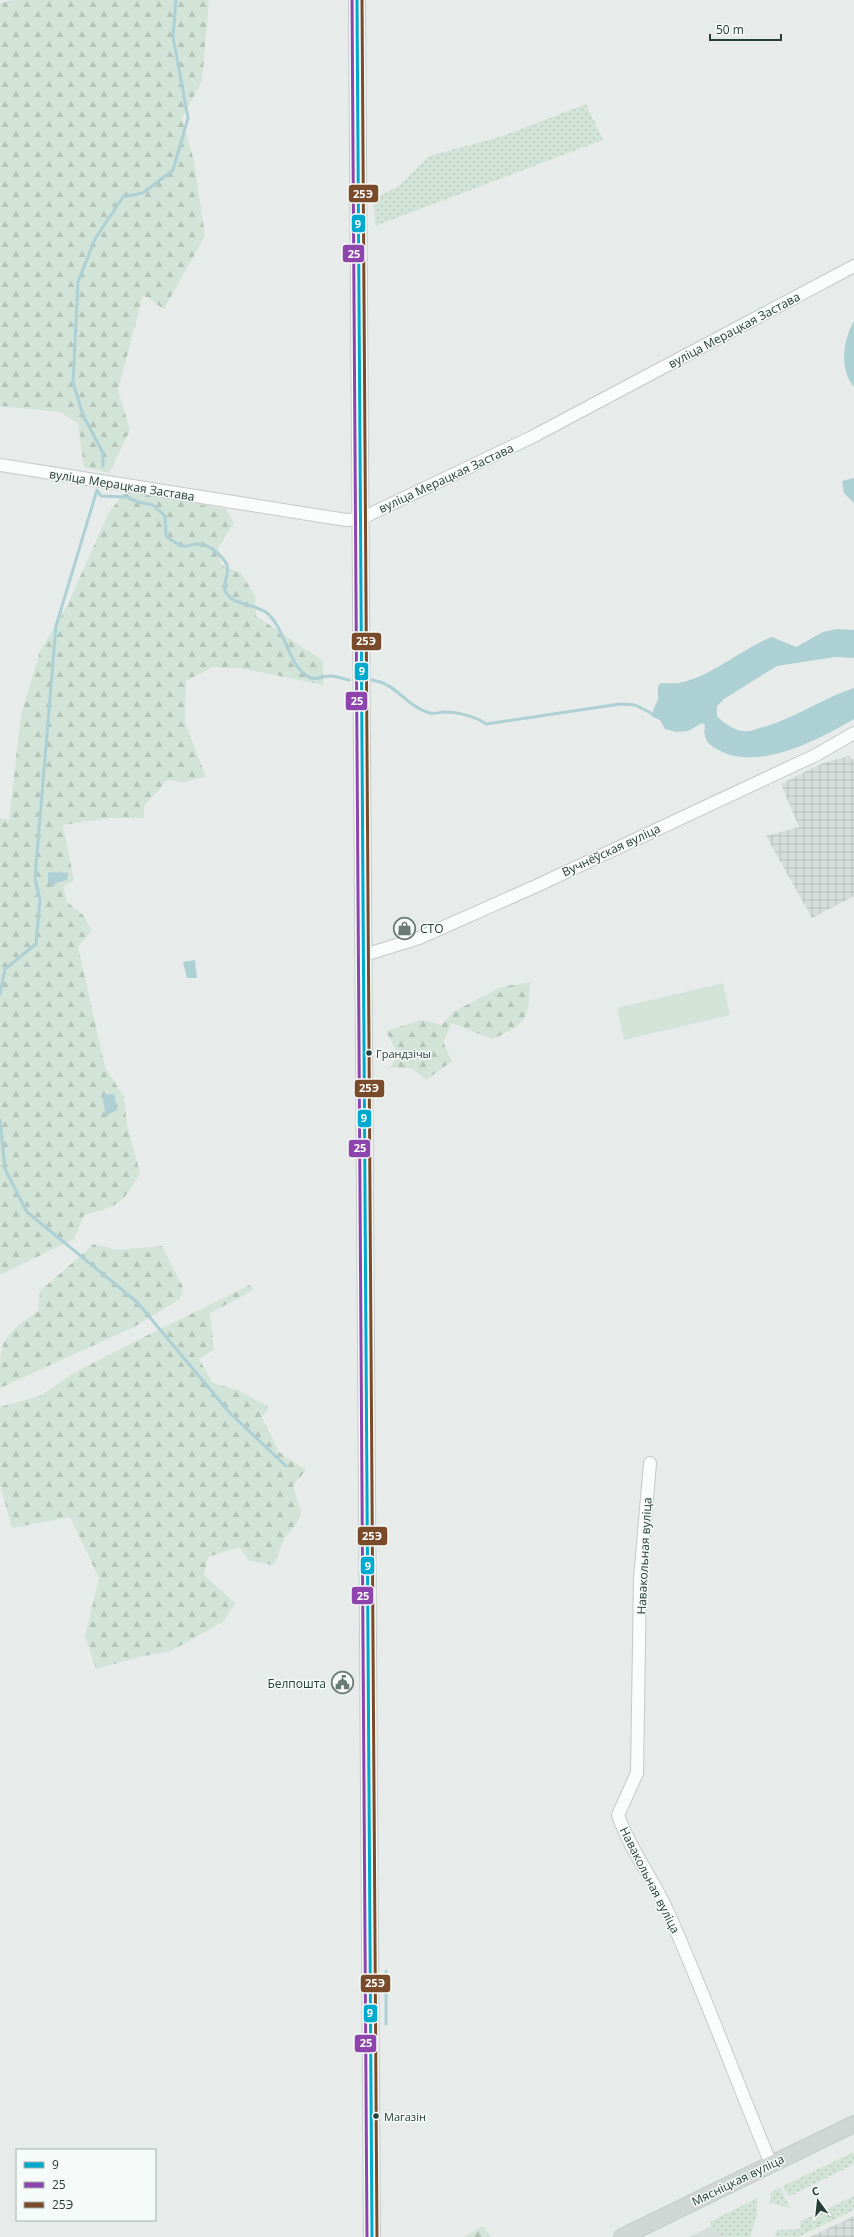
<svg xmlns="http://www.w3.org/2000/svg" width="854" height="2237" viewBox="0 0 854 2237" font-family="'Open Sans',sans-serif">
<defs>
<pattern id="industrial-grid" width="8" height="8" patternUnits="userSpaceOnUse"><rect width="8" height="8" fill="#d6ddda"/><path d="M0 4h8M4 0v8" fill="none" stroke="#b8bfbc"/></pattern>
<pattern id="grass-dots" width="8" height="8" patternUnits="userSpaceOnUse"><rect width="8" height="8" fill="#d2e3d7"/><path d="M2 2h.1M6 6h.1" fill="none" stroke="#b4c4b9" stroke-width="1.8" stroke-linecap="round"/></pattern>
<pattern id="forest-firs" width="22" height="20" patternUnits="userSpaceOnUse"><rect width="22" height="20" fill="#d2e3d7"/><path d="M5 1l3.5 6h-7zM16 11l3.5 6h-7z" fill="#b4c4b9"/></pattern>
</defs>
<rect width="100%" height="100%" fill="#e7ecea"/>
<path fill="#d6ddda" d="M725,2220L733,2237H689Z"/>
<path fill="url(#industrial-grid)" d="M849,756L854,761V896L812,918L766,836L799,827L781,784L823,763Z
M854,2216V2237H810Z"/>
<path fill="url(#grass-dots)" d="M586,104L603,140L375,226L374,198L399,186L429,156L503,136Z
M854,2152V2164L788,2197L783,2186Z
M780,2187L790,2208L770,2203L771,2192Z
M854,2196V2210L798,2237H775L777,2230L800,2229L801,2221Z
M757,2198V2214L750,2237H723L719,2230L712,2233L710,2222Z"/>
<path fill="url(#forest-firs)" d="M12,0H209L202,81L182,118L194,161L205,236L164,309L143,295L118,390L130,430L109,473L84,467L78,424L61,412L0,406V3Z
M126,491L226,509L234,523L218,548L221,565L241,573L255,596L256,616L323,661V685L240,668L213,667L186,681L185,723L206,777L183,782L167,780L144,806V818H110L63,825L74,880L63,887L67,902L83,915L92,930L78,947L105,1067L124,1097L127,1126L140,1173C121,1205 121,1205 84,1215L74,1239L0,1275V818L9,820L21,715L40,651L67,606L108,514Z
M530,982C529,1021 526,1024 492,1039L452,1023L443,1042L452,1061L426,1080L411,1068H390L398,1055L386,1031L421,1020L442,1025L453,1012L501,987Z
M94,1244L117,1250L162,1246L183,1287L180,1299L134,1327L0,1388C0,1340 0,1338 38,1311L40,1291Z
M250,1285L254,1290L210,1313L214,1350L199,1359L213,1383L238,1390L269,1407L262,1417L279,1452L306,1470L293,1486L301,1512L296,1524L284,1539L274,1565L249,1561L240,1547L208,1557L204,1575L235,1603L224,1621L171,1651L139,1657L96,1669L85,1636L99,1578L70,1517L12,1528L0,1485V1407L40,1396L72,1374L150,1334Z
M832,2210L836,2215L819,2224L814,2223L819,2216Z
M483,2226L491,2237H464Z"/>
<path fill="#d2e3d7" d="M723,983L730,1015L624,1040L617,1008Z"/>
<path fill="#add0d5" d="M854,321V387C839,370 843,339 854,321Z
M854,478V503L844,493L842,481Z
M837,629L854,630V658L835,657L777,666L724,699L717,706V716C724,724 738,733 749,731C755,730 761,727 767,726C798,716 824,698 854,688V719C818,740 755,774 715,748C706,743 703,736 705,725L702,723L688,731L677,732L665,729L660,720L651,716L658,699V686L661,683C668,683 677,684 683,682C715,674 741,649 772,637L796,647L823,632Z
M48,872L68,873L67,880L56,883L53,887L48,881Z
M195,960L197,978H187L183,962Z
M114,1094L117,1110L106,1116L102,1095Z"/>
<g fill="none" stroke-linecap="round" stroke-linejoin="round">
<path stroke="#add0d5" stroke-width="3" d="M103,466V453L83,415L73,383L78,282L95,239L123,197L143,193L173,170L188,118L173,37L176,0
M97,490L101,496L126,497L138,502L153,505L165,516L166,536C171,540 177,545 184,546C188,547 192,544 196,544C207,543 218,552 224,560C234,571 219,585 227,594C234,605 256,604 267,613C285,627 289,670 311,678C317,680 323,676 329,676C336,675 342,679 349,680
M372,680C398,684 405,706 430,713C435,714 440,712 445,712C458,712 477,717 486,724L620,704L635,705L651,713
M0,994L5,969L36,944L40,900L35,878L56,626L97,490
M0,1120L5,1169L27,1212L137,1302L229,1412L286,1466
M386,1971V2024"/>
<defs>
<path id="minor" d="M0,465L346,520L360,519L532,437L854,266
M362,953H371L419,938L534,887L816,755L854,733
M650,1463L640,1579L637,1773L618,1815C630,1850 653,1878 668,1912C705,1995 736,2080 771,2164"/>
<path id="major" d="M357,0L372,2237
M622,2237L854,2124"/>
</defs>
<use href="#minor" stroke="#c4c9c7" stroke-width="14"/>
<use href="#major" stroke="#c3cac8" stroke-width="18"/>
<use href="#minor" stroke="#fbfcfc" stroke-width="12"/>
<use href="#major" stroke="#cfd6d4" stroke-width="16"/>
<defs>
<path id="bus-1" d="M357,0L372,2237"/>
<path id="bus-2" d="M352,0L367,2237"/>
<path id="bus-3" d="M362,0L377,2237"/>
</defs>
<use href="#bus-1" stroke="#f6faf8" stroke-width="6"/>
<use href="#bus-2" stroke="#f6faf8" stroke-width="6"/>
<use href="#bus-3" stroke="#f6faf8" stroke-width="6"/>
<use href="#bus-1" stroke="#00a9ce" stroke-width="3"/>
<use href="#bus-2" stroke="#8e44ad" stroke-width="3"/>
<use href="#bus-3" stroke="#7a4b2a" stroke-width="3"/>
</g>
<defs>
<symbol id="shop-ring" viewBox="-11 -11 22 22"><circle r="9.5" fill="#f6faf8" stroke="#6a7b76" stroke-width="1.5"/><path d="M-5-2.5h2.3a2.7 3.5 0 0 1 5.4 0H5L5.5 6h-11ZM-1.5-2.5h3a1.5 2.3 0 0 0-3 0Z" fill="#6a7b76"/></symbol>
<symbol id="civic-ring" viewBox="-11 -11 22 22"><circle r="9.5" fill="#f6faf8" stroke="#6a7b76" stroke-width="1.5"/><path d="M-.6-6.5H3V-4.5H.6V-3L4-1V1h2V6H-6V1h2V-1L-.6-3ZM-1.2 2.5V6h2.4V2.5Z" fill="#6a7b76"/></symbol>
</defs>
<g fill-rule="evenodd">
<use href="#shop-ring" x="392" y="916" width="25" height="25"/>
<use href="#civic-ring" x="330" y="1670" width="25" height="25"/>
</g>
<g fill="#263e37" stroke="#f6faf8" stroke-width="1.5">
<circle cx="369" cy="1053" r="3.5"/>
<circle cx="376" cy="2116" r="3.5"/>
</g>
<g text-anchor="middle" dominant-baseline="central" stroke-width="3" stroke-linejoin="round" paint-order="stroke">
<g font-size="11" fill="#263e37" stroke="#f6faf8" text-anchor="start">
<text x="376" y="1053">Грандзічы</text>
<text x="384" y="2116">Магазін</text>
</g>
<g font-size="12" fill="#263e37" stroke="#f6faf8">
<text transform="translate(734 330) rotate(-28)">вуліца Мерацкая Застава</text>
<text transform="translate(446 478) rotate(-25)">вуліца Мерацкая Застава</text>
<text transform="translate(122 485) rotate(9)">вуліца Мерацкая Застава</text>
<text transform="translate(611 850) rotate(-25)">Вучнёўская вуліца</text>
<text transform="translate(644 1556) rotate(-87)">Навакольная вуліца</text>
<text transform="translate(650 1880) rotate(63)">Навакольная вуліца</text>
<text transform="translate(738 2180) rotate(-26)">Мясніцкая вуліца</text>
</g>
<g font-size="12" fill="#263e37" stroke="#f6faf8" text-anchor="start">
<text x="420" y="928">СТО</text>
<text x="326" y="1683" text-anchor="end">Белпошта</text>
</g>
</g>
<g stroke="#f6faf8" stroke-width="1.5">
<rect x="348" y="184" width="31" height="19" rx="4" fill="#7a4b2a"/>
<rect x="351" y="214" width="15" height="19" rx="4" fill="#00a9ce"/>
<rect x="342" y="244" width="23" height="19" rx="4" fill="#8e44ad"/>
<rect x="351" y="632" width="31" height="19" rx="4" fill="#7a4b2a"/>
<rect x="354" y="662" width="15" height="19" rx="4" fill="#00a9ce"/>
<rect x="345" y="691" width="23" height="20" rx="4" fill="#8e44ad"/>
<rect x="354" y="1079" width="31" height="19" rx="4" fill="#7a4b2a"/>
<rect x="357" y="1109" width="15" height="19" rx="4" fill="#00a9ce"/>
<rect x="348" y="1139" width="23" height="19" rx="4" fill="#8e44ad"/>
<rect x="357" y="1526" width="31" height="20" rx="4" fill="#7a4b2a"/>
<rect x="360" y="1556" width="15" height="19" rx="4" fill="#00a9ce"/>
<rect x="351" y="1586" width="23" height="19" rx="4" fill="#8e44ad"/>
<rect x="360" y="1974" width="31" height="19" rx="4" fill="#7a4b2a"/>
<rect x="363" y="2004" width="15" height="19" rx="4" fill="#00a9ce"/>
<rect x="354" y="2034" width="23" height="19" rx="4" fill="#8e44ad"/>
</g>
<g font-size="11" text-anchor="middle" font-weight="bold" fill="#fff">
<text x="363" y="198">25Э</text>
<text x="358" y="228">9</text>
<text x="354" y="258">25</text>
<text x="366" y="645">25Э</text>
<text x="362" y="675">9</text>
<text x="357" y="705">25</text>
<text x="369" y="1092">25Э</text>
<text x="364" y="1122">9</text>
<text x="360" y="1152">25</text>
<text x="372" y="1540">25Э</text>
<text x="368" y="1570">9</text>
<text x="363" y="1600">25</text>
<text x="375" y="1987">25Э</text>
<text x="370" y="2017">9</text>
<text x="366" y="2047">25</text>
</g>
<rect x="16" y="2149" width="140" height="72" fill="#f6faf8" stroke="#a3afab"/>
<rect x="24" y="2162" width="20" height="6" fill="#00a9ce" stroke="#a3afab"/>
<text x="52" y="2169" font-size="12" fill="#263e37">9</text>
<rect x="24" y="2182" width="20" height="6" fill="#8e44ad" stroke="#a3afab"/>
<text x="52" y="2189" font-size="12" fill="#263e37">25</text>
<rect x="24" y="2202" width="20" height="6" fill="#7a4b2a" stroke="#a3afab"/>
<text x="52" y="2209" font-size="12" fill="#263e37">25Э</text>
<g transform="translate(818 2201) rotate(345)" stroke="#f6faf8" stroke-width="3" paint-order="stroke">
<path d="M0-3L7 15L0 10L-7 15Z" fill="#263e37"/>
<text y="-6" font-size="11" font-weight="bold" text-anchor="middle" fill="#263e37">С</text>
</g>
<path d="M710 34v6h71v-6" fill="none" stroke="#263e37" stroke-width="2"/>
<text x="716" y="34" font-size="12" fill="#263e37" stroke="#f6faf8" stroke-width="3" paint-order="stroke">50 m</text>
</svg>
